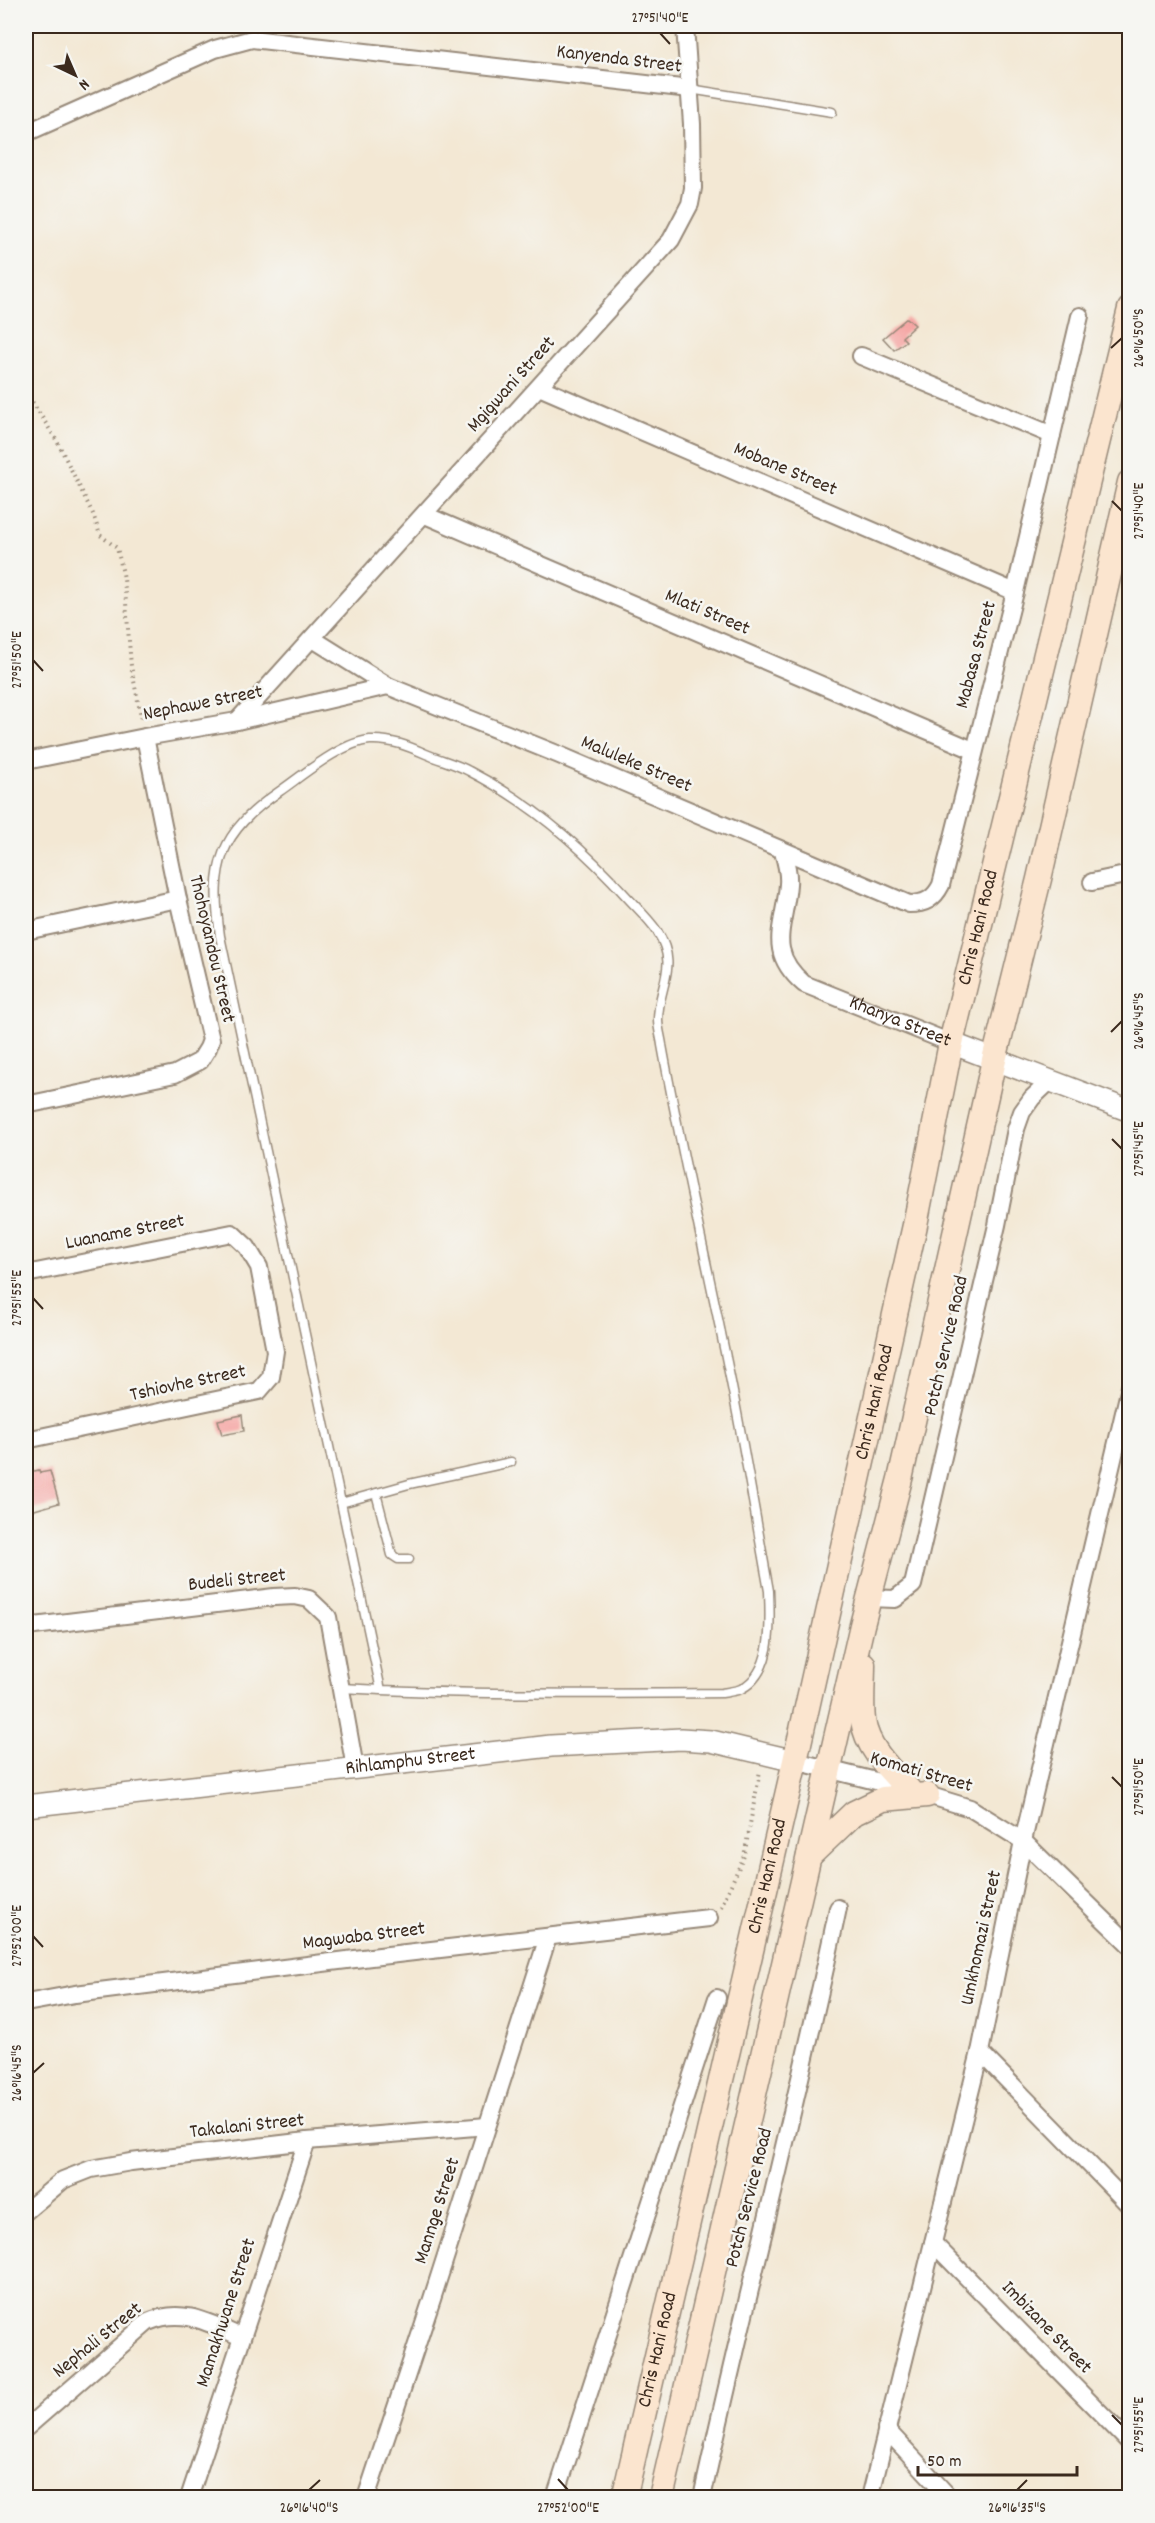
<svg xmlns="http://www.w3.org/2000/svg" width="1155" height="2523" viewBox="0 0 1155 2523" font-family="Dekko,sans-serif">
<rect width="100%" height="100%" fill="#f6f6f2"/>
<filter id="ink" filterUnits="userSpaceOnUse"><feTurbulence type="fractalNoise" baseFrequency=".0167" numOctaves="2"/><feDisplacementMap in="SourceGraphic" scale="12" xChannelSelector="R" yChannelSelector="G"/><feConvolveMatrix kernelMatrix="1 2 1 2 8 2 1 2 1" color-interpolation-filters="sRGB"/></filter>
<filter id="wash" filterUnits="userSpaceOnUse"><feTurbulence type="fractalNoise" baseFrequency=".008" numOctaves="4" result="noise"/><feDisplacementMap in="SourceGraphic" scale="24" xChannelSelector="R" yChannelSelector="G"/><feGaussianBlur stdDeviation="1.35" result="paint"/><feColorMatrix in="noise" values="0 0 0 0 0 0 0 0 0 0 0 0 0 0 0 0 0 1.4 0 .05"/><feComposite in="paint" operator="in"/></filter>
<g filter="url(#wash)">
<rect width="100%" height="100%" fill="#f3e8d4"/>
<g id="blocks">
<path fill="#f5a2a0" d="M907,318L915,325L902,337L906,341L894,350L883,338Z
M242,1415L244,1431L222,1435L218,1420Z
M39,1470L40,1473L50,1471L59,1503L31,1511L26,1485V1473Z"/>
</g>
</g>
<g filter="url(#ink)">
<use href="#blocks" fill-opacity="0" stroke="#978979" stroke-width="1.5"/>
<g fill="none" stroke-linecap="round" stroke-linejoin="round">
<defs>
<path id="service" d="M690,89L832,112
M376,1493L392,1555L398,1559H409
M341,1503L409,1484L511,1462
M341,1688C468,1695 595,1694 722,1693C728,1692 736,1691 741,1689C774,1672 770,1622 769,1591C757,1525 746,1458 733,1392C710,1276 683,1161 662,1045C661,1037 658,1028 658,1020C658,985 680,967 657,931C649,919 637,908 627,897C583,848 528,801 469,771C456,764 440,760 426,754C408,746 391,739 370,740C342,742 303,775 280,791C219,833 210,865 220,936L381,1690"/>
<g id="minor">
<path d="M26,133L215,49L252,39L690,89"/>
<path d="M861,356L1052,435"/>
<path d="M539,387L1015,592"/>
<path d="M425,515L973,750"/>
<path d="M313,639L388,686L557,754L909,904C925,904 934,899 941,885L1015,592L1080,316"/>
<path d="M237,721L671,240L690,204L693,188L692,124L685,26"/>
<path d="M26,761L145,737L237,721L388,686"/>
<path id="s1" d="M783,852C786,862 789,874 788,884C785,927 765,950 804,984L951,1043"/>
<path d="M1092,882L1130,874"/>
<path d="M26,931L178,899"/>
<path d="M26,1105L175,1074L200,1061L208,1048L211,1040L178,899L145,737"/>
<path d="M26,1274L232,1233L247,1247L259,1267L275,1351L271,1377L259,1391L26,1440"/>
<path d="M869,1598L895,1599L913,1585L997,1225L1016,1129L1022,1112L1032,1098L1051,1080"/>
<path d="M26,1627L274,1597L295,1596L309,1599L328,1617L355,1768"/>
<path d="M795,1761L908,1789L970,1808L1023,1841L1130,1945"/>
<path d="M26,2003L75,1994L371,1957L709,1918"/>
<path d="M980,2052L1130,2206"/>
<path d="M26,2211L63,2180L91,2169L131,2162L307,2141L487,2126"/>
<path d="M933,2243L1130,2443"/>
<path d="M26,2428L148,2322C183,2307 209,2323 241,2337"/>
<path d="M886,2429L950,2498"/>
<path d="M189,2498L307,2141"/>
<path d="M366,2498L432,2299L548,1937"/>
<path d="M555,2498L717,1998"/>
<path d="M702,2498C745,2300 797,2105 838,1908"/>
<path d="M870,2498L980,2052L1023,1841L1130,1387"/>
</g>
<g id="tertiary">
<path d="M951,1043L1130,1111"/>
<path id="s2" d="M26,1806L551,1746L681,1739L711,1741L795,1761"/>
</g>
<g id="secondary">
<path d="M863,1664C863,1682 861,1701 863,1720C866,1747 890,1770 908,1789"/>
<path d="M809,1856L854,1813L883,1799L927,1795"/>
<path id="s3" d="M624,2498L795,1761L915,1225L951,1043L1130,309"/>
<path d="M661,2498L862,1625L901,1475L994,1060L1039,879L1130,482"/>
</g>
</defs>
<use href="#service" stroke="#978979" stroke-width="11"/>
<use href="#minor" stroke="#978979" stroke-width="20"/>
<use href="#tertiary" stroke="#978979" stroke-width="24"/>
<use href="#secondary" stroke="#978979" stroke-width="27"/>
<path stroke="#978979" stroke-width="4" stroke-dasharray="1.5 4.5" stroke-linecap="butt" d="M26,392L57,441L93,514L100,535L117,548L124,578L131,666L142,721
M721,1907L744,1856L760,1771"/>
<use href="#service" stroke="#fff" stroke-width="8"/>
<use href="#minor" stroke="#fff" stroke-width="16"/>
<use href="#tertiary" stroke="#fff" stroke-width="21"/>
<use href="#secondary" stroke="#fbe5cf" stroke-width="24"/>
</g>
</g>
<path fill="none" stroke="#3b2a1e" stroke-width="2" d="M660,33L670,44M1111,348L1122,338M1112,501L1122,511M33,660L43,671M1111,1032L1122,1021M1112,1139L1122,1149M33,1298L43,1309M1112,1777L1122,1787M33,1936L43,1947M33,2073L44,2063M1112,2415L1122,2425M558,2479L568,2490M309,2490L320,2480M1017,2490L1027,2480"/>
<g text-anchor="middle" dominant-baseline="central" stroke-width="5" stroke-linejoin="round" paint-order="stroke">
<g font-size="20" fill="#3b2a1e" stroke="#f6f6f2">
<text transform="translate(619 60) rotate(7)">Kanyenda Street</text>
<text transform="translate(512 385) rotate(-48)">Mgigwani Street</text>
<text transform="translate(785 470) rotate(23)">Mobane Street</text>
<text transform="translate(707 613) rotate(23)">Mlati Street</text>
<text transform="translate(977 655) rotate(-75)">Mabasa Street</text>
<text transform="translate(203 704) rotate(-11)">Nephawe Street</text>
<text transform="translate(636 765) rotate(23)">Maluleke Street</text>
<text stroke="none"><textPath href="#s3" startOffset="1610">Chris Hani Road</textPath></text>
<text transform="translate(211 949) rotate(77)">Thohoyandou Street</text>
<text stroke="none"><textPath href="#s1" startOffset="244">Khanya Street</textPath></text>
<text transform="translate(125 1233) rotate(-11)">Luaname Street</text>
<text transform="translate(947 1346) rotate(-77)">Potch Service Road</text>
<text transform="translate(188 1384) rotate(-12)">Tshiovhe Street</text>
<text stroke="none"><textPath href="#s3" startOffset="1124">Chris Hani Road</textPath></text>
<text transform="translate(237 1581) rotate(-6)">Budeli Street</text>
<text stroke="none"><textPath href="#s2" startOffset="387">Rihlamphu Street</textPath></text>
<text transform="translate(921 1773) rotate(16)">Komati Street</text>
<text stroke="none"><textPath href="#s3" startOffset="638">Chris Hani Road</textPath></text>
<text transform="translate(364 1937) rotate(-7)">Magwaba Street</text>
<text transform="translate(982 1938) rotate(-78)">Umkhomazi Street</text>
<text transform="translate(247 2127) rotate(-6)">Takalani Street</text>
<text transform="translate(750 2198) rotate(-76)">Potch Service Road</text>
<text transform="translate(438 2211) rotate(-72)">Mannge Street</text>
<text transform="translate(227 2313) rotate(-72)">Mamakhwane Street</text>
<text transform="translate(1046 2328) rotate(46)">Imbizane Street</text>
<text transform="translate(98 2341) rotate(-39)">Nephali Street</text>
<text stroke="none"><textPath href="#s3" startOffset="152">Chris Hani Road</textPath></text>
</g>
</g>
<rect width="1155" height="2523" fill="none" stroke="#f6f6f2" stroke-width="66"/>
<g transform="translate(75 75) rotate(136)" stroke="#f6f6f2" stroke-width="4.5" paint-order="stroke">
<path d="M0-4.5L10 22L0 15L-10 22Z" fill="#3b2a1e"/>
<text y="-9" font-size="16" font-weight="bold" text-anchor="middle" fill="#3b2a1e">N</text>
</g>
<path d="M918 2466v9h159v-9" fill="none" stroke="#3b2a1e" stroke-width="3"/>
<text x="927" y="2466" font-size="18" fill="#3b2a1e" stroke="#f6f6f2" stroke-width="4.5" paint-order="stroke">50 m</text>
<rect x="33" y="33" width="1089" height="2457" fill="none" stroke="#3b2a1e" stroke-width="2"/>
<g font-size="15" text-anchor="middle" fill="#3b2a1e">
<text x="660" y="22">27°51'40"E</text>
<text transform="translate(1138 338) rotate(-90)" y="5">26°16'50"S</text>
<text transform="translate(1138 511) rotate(-90)" y="5">27°51'40"E</text>
<text transform="translate(16 660) rotate(-90)" y="5">27°51'50"E</text>
<text transform="translate(1138 1021) rotate(-90)" y="5">26°16'45"S</text>
<text transform="translate(1138 1149) rotate(-90)" y="5">27°51'45"E</text>
<text transform="translate(16 1298) rotate(-90)" y="5">27°51'55"E</text>
<text transform="translate(1138 1787) rotate(-90)" y="5">27°51'50"E</text>
<text transform="translate(16 1936) rotate(-90)" y="5">27°52'00"E</text>
<text transform="translate(16 2073) rotate(-90)" y="5">26°16'45"S</text>
<text transform="translate(1138 2425) rotate(-90)" y="5">27°51'55"E</text>
<text x="309" y="2512">26°16'40"S</text>
<text x="568" y="2512">27°52'00"E</text>
<text x="1017" y="2512">26°16'35"S</text>
</g>
</svg>
